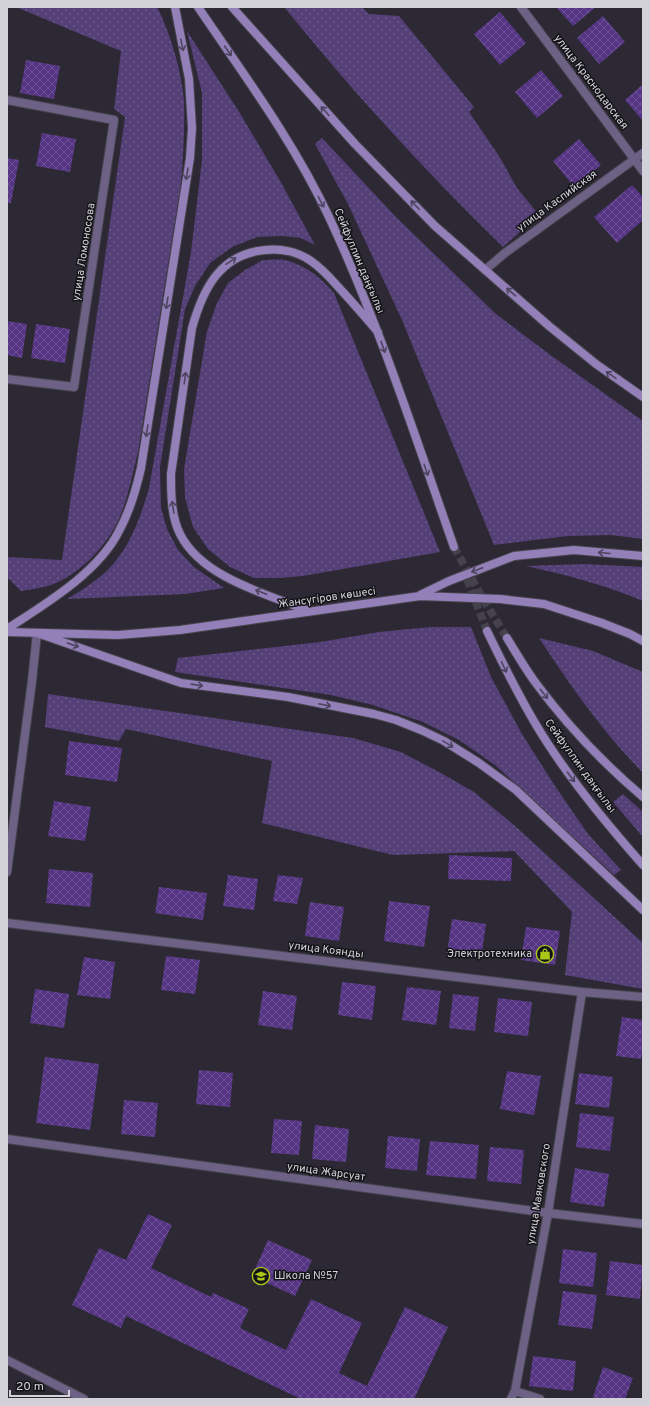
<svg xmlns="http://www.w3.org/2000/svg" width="650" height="1406" viewBox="0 0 650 1406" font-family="Overpass,sans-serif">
<defs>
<pattern id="grass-dots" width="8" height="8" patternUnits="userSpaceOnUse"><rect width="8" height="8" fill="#543f77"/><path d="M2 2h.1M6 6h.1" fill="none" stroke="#6c5a8a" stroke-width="1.8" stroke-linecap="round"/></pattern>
<pattern id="building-cross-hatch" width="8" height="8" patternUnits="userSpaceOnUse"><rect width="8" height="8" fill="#553583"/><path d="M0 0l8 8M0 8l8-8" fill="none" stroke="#6d5194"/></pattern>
</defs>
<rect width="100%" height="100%" fill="#2c2934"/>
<path fill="url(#grass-dots)" d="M16,7H157C170,32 182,72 184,101C185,128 183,156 181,183L138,452C132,475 128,501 117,523C104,548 79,575 51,585C42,588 31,589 21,591L7,577V557L62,560L125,117L114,109L121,51Z
M284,7H362L369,14L399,16L474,107L469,112L499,156L517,188L539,215L503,247C463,208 424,168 387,127C351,88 317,47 284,7Z
M187,31L241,115L279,179L315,245L301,238L282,236L257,237L232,247L210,263L195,286L185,309L160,467L161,508L167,529L178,550L194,567L224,588L185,594L67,599C77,593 87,587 96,580C126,558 139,523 149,488L191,252L202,160V93Z
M322,138L396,217L496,314L549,354L643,421V539L611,535L568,536L494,545L402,320L348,204L315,144Z
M263,260C270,260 279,259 285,260C306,265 321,278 334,293L440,552L303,576L280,578H254L230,567L208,549L193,527L185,498L184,469L207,331L217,303L228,283L245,270Z
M584,564L643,567V601C605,585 567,575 526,566Z
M430,627H471L491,677L522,734L555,786L588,834L621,870L614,875L495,765L459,740L423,722L373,705L331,695L175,672L178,658L320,642L379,632Z
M539,638L593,651L643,672V773C602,731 571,687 539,638Z
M48,694L353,738L401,752L439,772L474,792L515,826L643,943V989L565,975L572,912L514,851L393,855L262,823L272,761L126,729L119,741L45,727Z
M623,794L643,812V837L613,802Z"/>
<path fill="url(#building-cross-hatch)" d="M556,7H596L573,26Z
M500,12L526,43L500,65L474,34Z
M603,16L625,42L599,64L577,38Z
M26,60L60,66L54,99L20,93Z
M541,70L563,96L537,118L515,92Z
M643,84V121L625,100Z
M42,133L76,139L70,172L36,166Z
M579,139L601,165L575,188L553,161Z
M7,158L19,160L11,203H7Z
M632,185L643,197V220L617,243L594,217Z
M7,321L27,324L22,358L7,355Z
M36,324L70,329L65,363L31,358Z
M69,741L122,748L117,782L65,775Z
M54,801L91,807L85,841L48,836Z
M449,855L512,858L511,881L448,879Z
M49,869L93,873L90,907L46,903Z
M228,875L258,879L254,910L223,906Z
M278,875L303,878L297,904L273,901Z
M159,887L207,893L203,920L155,913Z
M389,901L430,906L424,947L384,941Z
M310,902L344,907L339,941L305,936Z
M452,919L486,924L481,958L447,953Z
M526,927L560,931L555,965L521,960Z
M166,956L200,960L195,994L161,990Z
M84,957L115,962L110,999L77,995Z
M342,982L376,986L372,1020L338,1015Z
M407,987L441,991L436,1025L402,1020Z
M35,989L69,994L64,1028L30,1023Z
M263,991L297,996L292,1030L258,1025Z
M453,994L479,997L475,1031L449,1028Z
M498,998L532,1002L528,1036L494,1032Z
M622,1017L643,1020V1045L641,1059L616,1056Z
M45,1057L99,1064L90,1130L36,1123Z
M199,1070L233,1073L230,1107L196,1104Z
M507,1071L541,1076L534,1115L500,1109Z
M579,1073L613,1077L609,1108L575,1104Z
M124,1100L158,1103L155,1137L121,1134Z
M580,1113L614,1117L610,1151L576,1147Z
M274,1119L302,1121L299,1155L271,1153Z
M315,1125L349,1129L346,1162L312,1159Z
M388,1136L420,1139L417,1171L385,1168Z
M430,1141L479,1145L476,1179L426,1175Z
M490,1147L524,1150L521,1184L487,1181Z
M575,1168L609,1174L604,1207L570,1202Z
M148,1214L172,1225L151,1268L211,1297L213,1293L249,1309L240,1328L286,1350L311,1299L362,1323L339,1373L367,1386L405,1307L448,1327L414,1399H301L126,1316L121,1328L72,1305L99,1248L126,1260Z
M268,1240L312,1260L295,1296L252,1276Z
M563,1249L597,1253L593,1287L559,1283Z
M610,1261L643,1265L640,1299L606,1295Z
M563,1291L597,1295L592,1329L558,1325Z
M533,1356L576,1361L573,1391L529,1386Z
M603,1367L633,1378L625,1399H599L593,1397Z"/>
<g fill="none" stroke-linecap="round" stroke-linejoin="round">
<path stroke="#45424d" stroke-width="8" stroke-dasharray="8 4" stroke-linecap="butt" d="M454,547L483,599L507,638
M467,579L487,631"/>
<defs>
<path id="minor" d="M521,7L643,171
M7,100L114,120L74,387L7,379
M485,270L505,253L643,153
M7,872L32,681L37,633
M7,923L582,992L643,997
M7,1139L548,1213L643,1224
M7,1360L84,1399
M515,1391L540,1399
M511,1399L515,1391L548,1213L582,992"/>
<path id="secondary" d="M198,7C244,75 294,142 329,217C379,324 415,436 454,547
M232,7L355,144L435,226L549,326L596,364L643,397
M420,595L449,581L514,556L574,550L643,556
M309,611C267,594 202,578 180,534C171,516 171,494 171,474L192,328C203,289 220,254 265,250C281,248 298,252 311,261C323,269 332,280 342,291C354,304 366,318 378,332
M7,629C45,604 98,573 119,531C130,511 136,490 141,468L190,158L192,128L189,79L175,7
M487,631C502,662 517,693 535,723C565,774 604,821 643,865
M7,632L118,635L180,630L420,596L500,599L544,604L602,623L630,634L643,641
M37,633L181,683L288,697L374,714L396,720L421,730L444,741L479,763L516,790L643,910
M507,638C516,653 525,668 535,682C566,724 603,763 643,797"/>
</defs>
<use href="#minor" stroke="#47444e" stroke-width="10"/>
<use href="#secondary" stroke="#47444e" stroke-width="10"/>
<use href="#minor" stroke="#6d6285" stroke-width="8"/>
<use href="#secondary" stroke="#9380b8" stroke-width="8"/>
</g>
<defs><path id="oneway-shaft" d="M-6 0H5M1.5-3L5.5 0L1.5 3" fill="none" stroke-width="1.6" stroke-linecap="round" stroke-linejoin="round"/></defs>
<g stroke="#4d4460">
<use href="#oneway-shaft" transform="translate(182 45) rotate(78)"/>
<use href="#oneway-shaft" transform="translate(228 51) rotate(56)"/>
<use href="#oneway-shaft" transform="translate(325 111) rotate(-132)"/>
<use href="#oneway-shaft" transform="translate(187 174) rotate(99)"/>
<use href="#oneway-shaft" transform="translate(321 202) rotate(62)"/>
<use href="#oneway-shaft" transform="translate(415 205) rotate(-134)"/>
<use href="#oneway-shaft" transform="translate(231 261) rotate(-34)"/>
<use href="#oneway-shaft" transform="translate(511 292) rotate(-139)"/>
<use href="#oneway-shaft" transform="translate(167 303) rotate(99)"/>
<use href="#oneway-shaft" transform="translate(383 347) rotate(71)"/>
<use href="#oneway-shaft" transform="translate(611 375) rotate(-145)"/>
<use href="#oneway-shaft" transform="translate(185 378) rotate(-82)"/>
<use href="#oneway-shaft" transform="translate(147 431) rotate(99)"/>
<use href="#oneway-shaft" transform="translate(426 470) rotate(71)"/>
<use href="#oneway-shaft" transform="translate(173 507) rotate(-98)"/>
<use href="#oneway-shaft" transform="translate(604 553) rotate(-175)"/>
<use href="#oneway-shaft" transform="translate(477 570) rotate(159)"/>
<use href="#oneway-shaft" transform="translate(261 592) rotate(-159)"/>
<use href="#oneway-shaft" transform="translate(73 645) rotate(19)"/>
<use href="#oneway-shaft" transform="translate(504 667) rotate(64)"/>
<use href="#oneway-shaft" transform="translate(197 685) rotate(8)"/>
<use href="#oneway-shaft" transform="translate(544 694) rotate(52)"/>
<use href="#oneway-shaft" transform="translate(325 705) rotate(11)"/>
<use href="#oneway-shaft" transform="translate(448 744) rotate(31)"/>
<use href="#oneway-shaft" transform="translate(571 777) rotate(53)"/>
</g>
<defs>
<symbol id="shop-ring" viewBox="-11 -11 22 22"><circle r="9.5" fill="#141318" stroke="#abc716" stroke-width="1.5"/><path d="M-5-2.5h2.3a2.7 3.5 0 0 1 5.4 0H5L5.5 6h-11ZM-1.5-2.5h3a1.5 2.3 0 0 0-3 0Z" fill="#abc716"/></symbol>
<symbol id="school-ring" viewBox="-11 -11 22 22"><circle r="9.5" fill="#141318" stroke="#abc716" stroke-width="1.5"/><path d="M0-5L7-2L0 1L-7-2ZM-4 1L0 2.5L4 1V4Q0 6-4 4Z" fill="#abc716"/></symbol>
</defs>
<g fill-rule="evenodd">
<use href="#shop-ring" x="535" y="944" width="20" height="20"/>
<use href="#school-ring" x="251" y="1266" width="20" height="20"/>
</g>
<g text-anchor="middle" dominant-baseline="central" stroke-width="3" stroke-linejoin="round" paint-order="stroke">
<g font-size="11" fill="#d3d1d8" stroke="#141318">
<text transform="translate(591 82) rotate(53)">улица Краснодарская</text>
<text transform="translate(557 201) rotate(-36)">улица Каспийская</text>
<text transform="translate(84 252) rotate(-81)">улица Ломоносова</text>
<text transform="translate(359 261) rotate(67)">Сейфуллин даңғылы</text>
<text transform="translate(327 598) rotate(-8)">Жансүгіров көшесі</text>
<text transform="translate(580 766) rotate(54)">Сейфуллин даңғылы</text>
<text transform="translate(326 950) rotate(7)">улица Коянды</text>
<text transform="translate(326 1172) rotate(8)">улица Жарсуат</text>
<text transform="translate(539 1194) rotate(-81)">улица Маяковского</text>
</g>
<g font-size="11" fill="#d3d1d8" stroke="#141318" text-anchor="end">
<text x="532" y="954">Электротехника</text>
<text x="274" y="1276" text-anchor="start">Школа №57</text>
</g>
</g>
<rect width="650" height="1406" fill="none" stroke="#d3d1d8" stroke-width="16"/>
<path d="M10 1390v6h59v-6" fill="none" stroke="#d3d1d8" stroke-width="2"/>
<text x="16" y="1390" font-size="12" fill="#d3d1d8" stroke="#141318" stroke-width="3" paint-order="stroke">20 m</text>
</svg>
